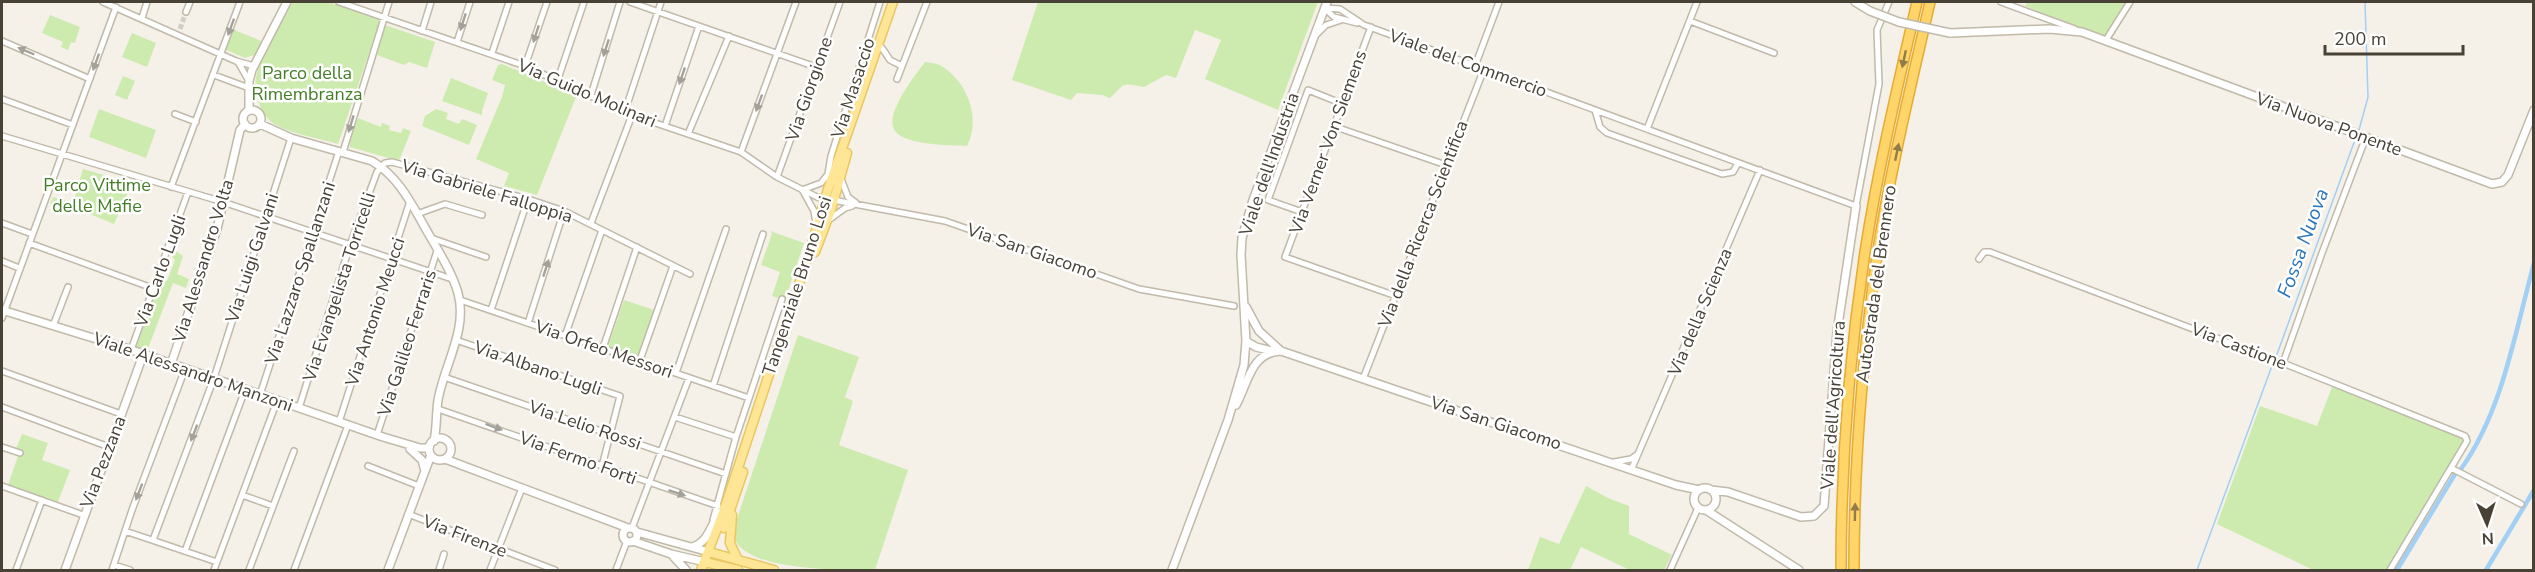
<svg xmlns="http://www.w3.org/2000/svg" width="2535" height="572" viewBox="0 0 2535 572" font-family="'Nunito Sans',sans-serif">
<rect width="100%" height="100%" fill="#f5f1e8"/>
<path fill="#cdebaf" d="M293,2H328L376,18L380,21L338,144C319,138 294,135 276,125C262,118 253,93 256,77C260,58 283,20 293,2Z
M1038,2H1318L1278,110L1205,79L1221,40L1195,30L1176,78L1166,75L1144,87C1120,83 1127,82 1110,98L1102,95L1077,93L1071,100L1012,80Z
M2027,2H2131L2102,41L2062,26L2064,21L2025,6Z
M50,15L80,27L75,43L71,42L68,50L61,47L63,42L42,33Z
M385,25L435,42L427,68L409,62L404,65L377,55Z
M232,29L264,42L258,54L245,58L224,49Z
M132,33L156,43L147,67L122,57Z
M925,62C931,63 938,63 943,67C968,83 981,119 967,146C951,145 898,146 893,127C888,110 915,75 925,62Z
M502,64L574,94L576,97L537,195L504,186L509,173L476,159L502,97L505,85L492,80L498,65Z
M123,76L135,81L127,100L115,95Z
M451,78L488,93L482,111V115L442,101Z
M99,109L156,130L146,158L89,137Z
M436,109L448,113L446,119L459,124L462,119L477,125L469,145L422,126L425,116Z
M358,118L381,127L382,123L390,126L389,130L401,133L403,128L411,131L399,161L350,147L349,141Z
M83,169L132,183L114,224L80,210H68L50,204L53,197L73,203Z
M770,231L804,243L785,300L772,296L780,272L761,265L772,234Z
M173,249L183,256L177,274L189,279L186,288L173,283L147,351L135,348L161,280L167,281L175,260L171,255Z
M624,300L654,310L637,358L607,349Z
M798,335L859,357L845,397L853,401L839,445L908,470L875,570C841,570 734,572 733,531Z
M2334,382L2471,436L2392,570H2313L2217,524L2260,406L2317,426Z
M22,434L48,443L42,460L70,470L58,502L8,485L18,456L23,453L21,449H16Z
M1586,486L1608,498L1629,506V534L1672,555L1664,570H1630L1581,547L1570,570H1528L1540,537L1559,544Z"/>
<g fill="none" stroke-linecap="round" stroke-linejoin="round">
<path stroke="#a2cff4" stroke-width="1.5" d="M2235,92L2321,125
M2325,126L2354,137
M2359,130L2368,97L2365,2
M2276,357L2356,137
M2197,570L2273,363"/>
<path stroke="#a2cff4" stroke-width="4.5" d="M2461,469C2503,410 2515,332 2534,263
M2397,570L2455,474
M2486,570L2534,490"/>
<path stroke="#d2cec4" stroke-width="5" stroke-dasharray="5 2.5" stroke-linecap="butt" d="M180,29L186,12"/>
<defs>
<path id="minor" d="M103,2L236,61L254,66
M339,2L525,66L632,115L741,152L777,177L817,197L945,221L1139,289L1234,306
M630,2L816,67
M2001,2L2075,29
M1324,8L1340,9L1364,25L1856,206L1879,84L1877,30L1889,2
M1324,8L1334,17L1357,23
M186,12L190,2
M142,18L147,2
M1690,21L1774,53
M1371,27L1285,257L1396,296
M422,31L431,2
M1316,35L1326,25L1341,20
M2106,40L2130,2
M2,41L90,79
M457,42L470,2
M882,48L890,60L902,66
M492,53L509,2
M238,62L249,81
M525,66L547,2
M1475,66L1499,2
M214,75L249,88
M558,79L584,2
M897,79L927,2
M591,95L620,2
M2,99L73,125
M1595,110L1600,127L1607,133L1722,174L1733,172L1738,163
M625,111L661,2
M175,114L196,122
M665,126L699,26
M1333,126L1446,165
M1647,129L1697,2
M688,134L729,36
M2,136L223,202L452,279
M343,152L389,2
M741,152L796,2
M828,174L831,156L880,2
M777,177L840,2
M841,179L848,197L856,203
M171,187L240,2
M802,190L821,183L829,173
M803,191L814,211L816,223
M1302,212L1268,200L1308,90L1343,104
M417,214L445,204L482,215
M830,219L845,208L852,206
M2,223L32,234
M591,223L632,115
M431,238L486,257
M29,243L155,289
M1979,259L1984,252H1990L2283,363L2465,436L2467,441L2390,570
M2,261L19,268
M460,300L749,398
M491,310L528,199
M2,318L116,7
M528,323L564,211
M53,326L68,287
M565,336L602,230
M456,340L620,396L602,466
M603,348L637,247
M131,350L188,192
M640,360L673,266
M2283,363L2322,253L2366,137
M2,371L121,414
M676,373L726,229
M444,377L726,474
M1363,379L1484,69
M713,386L763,234
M260,395L339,151
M2,407L109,447
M299,408L350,245L377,172L385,163L392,162L528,199L564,211L690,274
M438,409L718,506
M675,417L736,437
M339,422L410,201
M377,435L437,251
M2,447L20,453
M1614,462L1631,459L1638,454
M368,466L419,486
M1632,468L1760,170
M2451,468L2521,504
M2,486L83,515
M242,495L273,506
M408,514L555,570
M713,520L736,437L782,299
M632,528L689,378
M125,531L217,562
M153,540L214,378L291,138
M185,551L245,390
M114,565L130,570
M16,570L42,500
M112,570L132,510L185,369
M214,570L277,401
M249,570L294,451
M294,570L348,425
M439,570L444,554
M490,570L522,488
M616,570L627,541
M1670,570L1698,508"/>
<path id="tertiary" d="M1855,2L1870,11
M1950,33L2049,29L2082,32L2492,184L2502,182L2508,175L2534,110
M249,110V81L252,70L287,2
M243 119a9 9 0 1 1 18 0a9 9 0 1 1-18 0Z
M260,124L291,138L372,161C397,176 409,199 423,224C435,246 451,269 458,293C468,330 444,365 438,400C436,413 437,427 434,441
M1246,307L1259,331L1281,351L1676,485L1699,490
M2,310L129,349L383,437L420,448H429
M1246,341L1256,347L1272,351
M171,364L217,229L240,130L245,124
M1236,405C1248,383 1251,352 1281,351
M429 449a11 11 0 1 1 22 0a11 11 0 1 1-22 0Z
M410,449L422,460L425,471
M445,459L628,528
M1694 499a11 11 0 1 1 22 0a11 11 0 1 1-22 0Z
M1711,490L1728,492L1801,517L1814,516L1824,506L1837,332L1856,206
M1706,510L1799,570
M623 535a7 7 0 1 1 14 0a7 7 0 1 1-14 0Z
M637,532L709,552
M633,541L671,554L705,562
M692,547C710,542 710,523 722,511
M673,556L686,570
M65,570L143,355
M388,570L431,455
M1172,570L1228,420L1244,365L1246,341L1241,255L1242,238L1253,200L1327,2"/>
<path id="primary" d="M815,252L831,210L847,153
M732,515L730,543L737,558
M724,528L743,472
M709,552L774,570
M705,562L738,570
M701,570L724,510L809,254L828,189L893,2"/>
<path id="motorway" d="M1841,570C1841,464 1849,358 1865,252C1878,168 1898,85 1917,2
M1854,570C1854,465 1862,360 1877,256C1890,171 1911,86 1930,2"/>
</defs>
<use href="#minor" stroke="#c1baaa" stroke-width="8"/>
<use href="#tertiary" stroke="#c1baaa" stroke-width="10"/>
<use href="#primary" stroke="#e9c761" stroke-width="11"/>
<use href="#motorway" stroke="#e5ab32" stroke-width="12"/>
<use href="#minor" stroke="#fff" stroke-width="5"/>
<use href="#tertiary" stroke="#fff" stroke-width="7"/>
<use href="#primary" stroke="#ffe696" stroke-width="8"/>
<use href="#motorway" stroke="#ffd468" stroke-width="9"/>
<defs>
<path id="tertiary-bridge" d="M1870,11L1899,22L1950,33"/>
</defs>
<use href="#tertiary-bridge" stroke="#c1baaa" stroke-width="10" stroke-linecap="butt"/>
<use href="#tertiary-bridge" stroke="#fff" stroke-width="7"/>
</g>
<defs><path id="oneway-solid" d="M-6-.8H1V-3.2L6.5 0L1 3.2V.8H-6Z" transform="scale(1.5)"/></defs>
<g fill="#a4a09a">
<use href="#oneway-solid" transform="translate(463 22) rotate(108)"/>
<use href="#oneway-solid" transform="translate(231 27) rotate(110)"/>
<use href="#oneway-solid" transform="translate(536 34) rotate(108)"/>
<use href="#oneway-solid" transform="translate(606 48) rotate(108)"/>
<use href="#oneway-solid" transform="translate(26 51) rotate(-157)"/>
<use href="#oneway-solid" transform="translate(96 62) rotate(110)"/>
<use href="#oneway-solid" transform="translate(682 76) rotate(109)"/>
<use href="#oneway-solid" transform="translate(759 103) rotate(110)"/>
<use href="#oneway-solid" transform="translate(351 124) rotate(107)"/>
<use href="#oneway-solid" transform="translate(546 268) rotate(-72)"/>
<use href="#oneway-solid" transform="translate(494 427) rotate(20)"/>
<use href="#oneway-solid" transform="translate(194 433) rotate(111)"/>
<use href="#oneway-solid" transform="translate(139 492) rotate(111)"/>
<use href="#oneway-solid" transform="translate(677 493) rotate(18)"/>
</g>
<g fill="#917c4a">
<use href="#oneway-solid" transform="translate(1904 59) rotate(102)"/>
<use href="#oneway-solid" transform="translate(1897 152) rotate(-78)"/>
<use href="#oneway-solid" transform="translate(1855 512) rotate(-89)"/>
</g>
<g text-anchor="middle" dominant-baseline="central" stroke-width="5" stroke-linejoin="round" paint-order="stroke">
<g font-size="18" fill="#484236" stroke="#fff">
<text transform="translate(1468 63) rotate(20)">Viale del Commercio</text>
<text transform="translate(853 88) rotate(-72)">Via Masaccio</text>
<text transform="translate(809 89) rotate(-71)">Via Giorgione</text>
<text transform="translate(587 93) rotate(23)">Via Guido Molinari</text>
<text transform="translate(2329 124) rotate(20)">Via Nuova Ponente</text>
<text transform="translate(1328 142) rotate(-70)">Via Verner Von Siemens</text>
<text transform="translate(1269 164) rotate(-71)">Viale dell'Industria</text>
<text transform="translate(487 191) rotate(17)">Via Gabriele Falloppia</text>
<text transform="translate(1423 224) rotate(-69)">Via della Ricerca Scientifica</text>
<text transform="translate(1032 251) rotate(19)">Via San Giacomo</text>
<text transform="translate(252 258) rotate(-72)">Via Luigi Galvani</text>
<text transform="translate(203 261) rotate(-73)">Via Alessandro Volta</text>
<text transform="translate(160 271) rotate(-70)">Via Carlo Lugli</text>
<text transform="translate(300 273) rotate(-72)">Via Lazzaro Spallanzani</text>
<text transform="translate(1876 284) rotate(-82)">Autostrada del Brennero</text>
<text transform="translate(797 286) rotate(-72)">Tangenziale Bruno Losi</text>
<text transform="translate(339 287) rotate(-72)">Via Evangelista Torricelli</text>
<text transform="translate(375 312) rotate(-72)">Via Antonio Meucci</text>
<text transform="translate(1700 312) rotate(-67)">Via della Scienza</text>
<text transform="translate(407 343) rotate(-72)">Via Galileo Ferraris</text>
<text transform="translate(2239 346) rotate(21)">Via Castione</text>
<text transform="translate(604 349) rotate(19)">Via Orfeo Messori</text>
<text transform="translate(538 368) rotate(19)">Via Albano Lugli</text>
<text transform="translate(193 372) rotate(19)">Viale Alessandro Manzoni</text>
<text transform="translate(1833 405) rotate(-86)">Viale dell'Agricoltura</text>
<text transform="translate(1496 423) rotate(18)">Via San Giacomo</text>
<text transform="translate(585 425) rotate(19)">Via Lelio Rossi</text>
<text transform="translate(578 458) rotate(20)">Via Fermo Forti</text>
<text transform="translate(103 462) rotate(-69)">Via Pezzana</text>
<text transform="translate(465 536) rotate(21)">Via Firenze</text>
</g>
<g font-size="18" fill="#437e26" stroke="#fff">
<text x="307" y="73">Parco della<tspan x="307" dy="21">Rimembranza</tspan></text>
<text x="97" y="185">Parco Vittime<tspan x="97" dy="21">delle Mafie</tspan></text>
</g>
<g font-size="20" font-style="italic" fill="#2976ba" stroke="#fff">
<text transform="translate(2303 243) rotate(-70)">Fossa Nuova</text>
</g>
</g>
<rect width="2535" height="572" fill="none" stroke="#484236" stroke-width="6"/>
<g transform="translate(2487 524) rotate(177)" stroke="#ffffff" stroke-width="4.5" paint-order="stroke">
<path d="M0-4.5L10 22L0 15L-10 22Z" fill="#484236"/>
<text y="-9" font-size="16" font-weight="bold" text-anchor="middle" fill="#484236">N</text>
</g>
<path d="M2325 45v9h138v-9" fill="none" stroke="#484236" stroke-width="3"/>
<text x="2334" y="45" font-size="18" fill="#484236" stroke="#ffffff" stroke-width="4.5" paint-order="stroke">200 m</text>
</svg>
